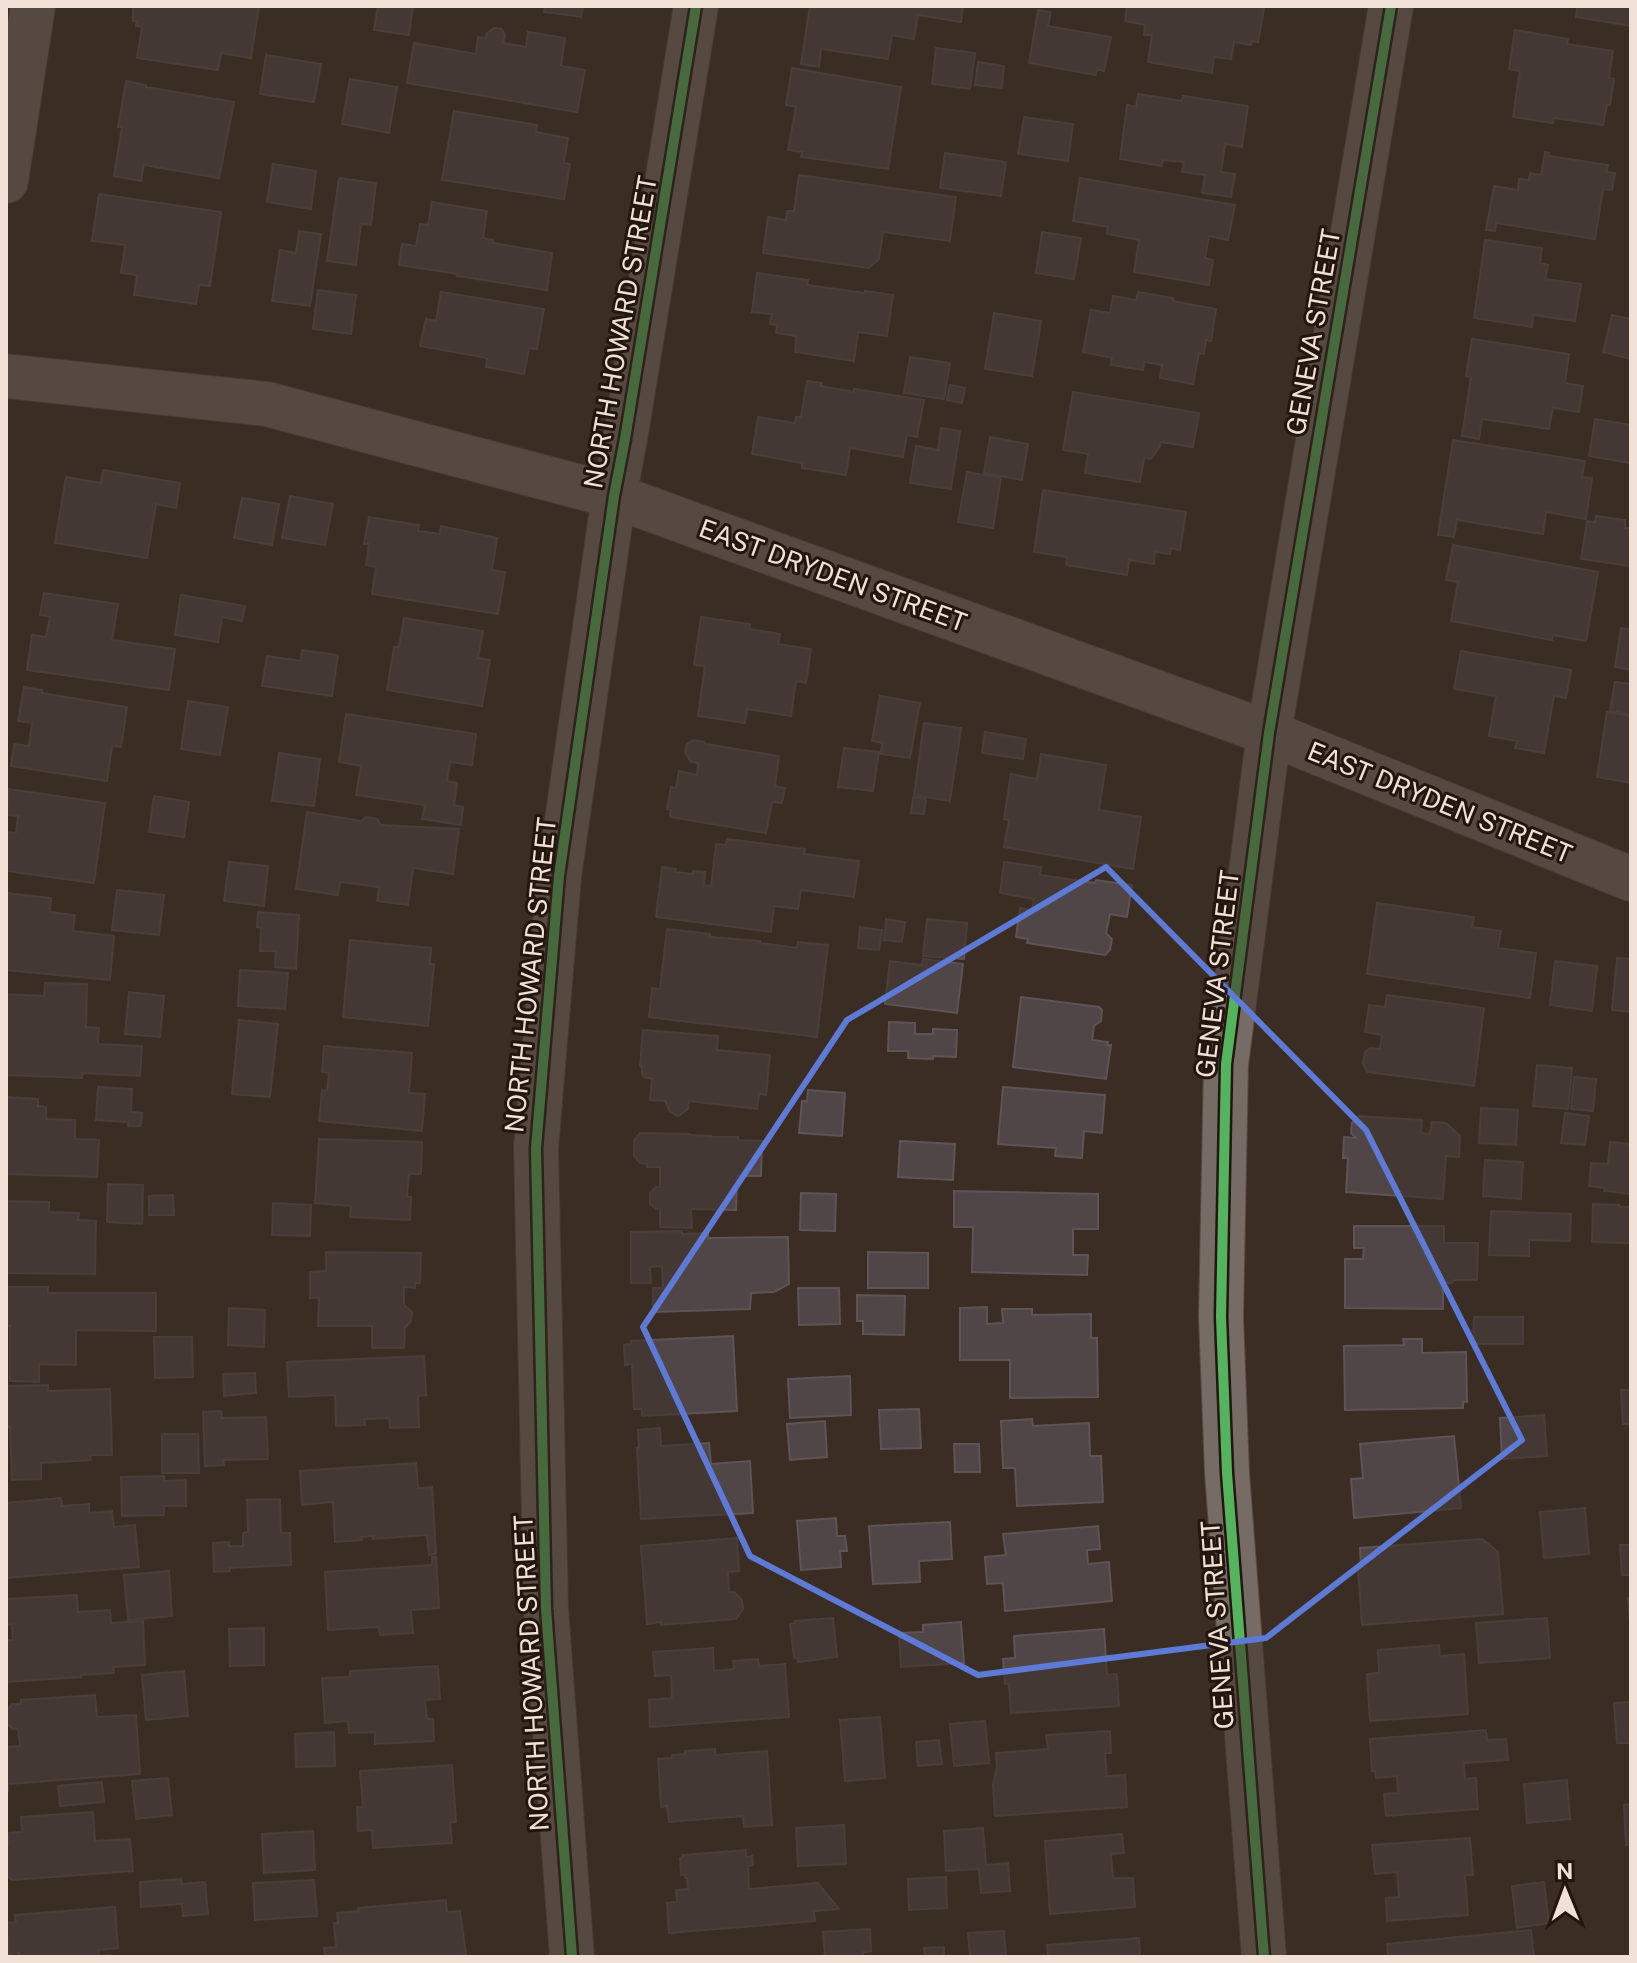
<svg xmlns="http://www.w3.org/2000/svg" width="1637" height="1963" viewBox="0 0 1637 1963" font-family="'Public Sans',sans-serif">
<rect width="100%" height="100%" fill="#3b2d24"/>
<path fill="#504647" stroke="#5e5355" stroke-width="2" d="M133,6H259L251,58L221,53L218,70L137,58L142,27L136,26L137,21H133Z
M378,6H413L409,35L374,30Z
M545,6H583L581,17L544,12Z
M810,6H963L961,22L918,15L914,39L892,35L888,59L821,49L819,67L801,64Z
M1127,6H1252L1264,8L1258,42L1252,41L1251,45L1234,42L1231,59L1214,57L1212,73L1148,62L1152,35H1144L1145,25L1125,21Z
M1577,6H1631V26L1576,17Z
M1038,10L1051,12L1048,26L1111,37L1104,71L1097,69L1096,75L1029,63Z
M494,28L502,29L505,35L503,43L526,47L528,32L565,38L561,66L585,70L577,112L407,83L414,43L476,54L478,37L486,38L487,33Z
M1515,30L1568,39L1567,44L1613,51L1609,78L1614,79L1610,105H1607L1603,125L1554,118L1553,123L1513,117L1520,71L1509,69Z
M936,48L975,53L970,89L932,84Z
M266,55L321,64L314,102L260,94Z
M978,62L1004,66L1002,88L975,85Z
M792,68L901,87L888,169L801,157L802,152L788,150L796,107L786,105Z
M350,79L397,87L389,133L342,124Z
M126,81L146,85V87L234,102L219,178L144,165L141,181L114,176L122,127H118Z
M1138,94L1182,101L1183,96L1248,106L1242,147L1225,144L1221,172L1235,174L1231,197L1202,193L1205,175L1182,172L1184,162L1163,160L1162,166L1120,159L1127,105L1136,107Z
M454,111L537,125L536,132L568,138L564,163L570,164L564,199L442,180Z
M1024,117L1073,124L1068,161L1018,154Z
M1545,152L1549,153V156L1608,165L1606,172L1615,173L1612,190L1603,189L1595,239L1496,223L1495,231L1486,230L1494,186L1518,190L1519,179L1529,180L1530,173L1541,175Z
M945,153L1006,162L1001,196L940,188Z
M273,164L316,171L311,209L267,202Z
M799,175L956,197L950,241L883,232L879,259L869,268L763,253L768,217L786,220L787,211H794Z
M339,178L376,183L371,225L361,224L356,265L327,261Z
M1080,178L1235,205L1228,240L1209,236L1205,258L1213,260L1209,285L1134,272L1139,240L1107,234L1108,227L1073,221Z
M99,194L221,212L210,286L199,285L196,304L134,295L137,275L121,273L125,245L92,241Z
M432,202L487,211L483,238L493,240V243L552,253L547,290L457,276L458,274L399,265L402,244L416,246L420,224L428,225Z
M299,231L321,234L310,306L272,301L280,250L296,253Z
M1042,232L1081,238L1074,279L1036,273Z
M1485,240L1542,248L1540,263L1548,265L1545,279L1581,284L1575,321L1533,315L1532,327L1474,318Z
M757,273L808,280L807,285L865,293V291L893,295L887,336L858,332L854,361L795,352L796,336L776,333L777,325L770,324L772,314L752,312Z
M318,290L356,295L351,334L313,329Z
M441,292L544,309L537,349L529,348L524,374L486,367L487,358L420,346L426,319L436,321Z
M1138,292L1173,298V301L1216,309L1211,341L1206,340L1204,354L1199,353L1193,384L1160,378L1162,365L1144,362L1143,370L1111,365L1112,358L1083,352L1091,310L1110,313L1113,296L1136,300Z
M994,313L1041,321L1032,376L985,369Z
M1612,315L1631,319V359L1603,352Z
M1472,339L1569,354L1565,383L1583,386L1579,412L1553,408L1549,429L1482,419L1479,439L1462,436L1471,377L1466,376Z
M910,357L950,363L944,399L904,393Z
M807,381L822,383L821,386L854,392V389L924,400L917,437L907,435L903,457L850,448L846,475L802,468V463L752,454L758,417L795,423L796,417H801Z
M950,385L965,388L962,403L947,400Z
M1073,392L1199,413L1193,447L1161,442L1160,446L1151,459L1144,458L1140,482L1085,473L1088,454L1063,450Z
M1595,419L1631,425L1630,463L1589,456Z
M941,428L960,431L951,489L910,483L916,446L938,450Z
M990,437L1028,444L1022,480L984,473Z
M1453,440L1585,461L1582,477L1592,478L1586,519L1546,512L1543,534L1457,520L1454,537L1438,535Z
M103,470L180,483L176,508L156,504L147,558L55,543L66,477L101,483Z
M967,472L1001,478L993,528L958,522Z
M1043,490L1186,512L1180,550L1171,548L1170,554L1155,552L1154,564L1129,560L1127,575L1066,565L1067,557L1034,552Z
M290,496L333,504L325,545L282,538Z
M242,498L279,504L272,545L234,538Z
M1596,516L1625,520V528H1631V566L1581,559L1587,521L1595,522Z
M369,517L419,525L418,531L440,534L441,526L497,538L492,570L505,572L498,614L372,594L376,567L366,565L369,544H364Z
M1453,545L1598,572L1586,641L1553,635L1552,640L1451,621L1458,582L1446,580Z
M44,593L118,604L112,640L175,649L169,690L27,670L32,635L46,637L50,617L40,615Z
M181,595L245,606L242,621L222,617L218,642L175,635Z
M701,617L750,624L749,629L780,634L778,644L811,649L806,683L796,681L791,716L747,709L745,723L698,716L705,666L694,665Z
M404,618L483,631L478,658L490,660L482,706L387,690L394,647H399Z
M1621,628L1631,630V670L1615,667Z
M302,650L338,655L332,696L262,686L267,656L301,661Z
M1461,651L1571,670L1566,698L1554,696L1544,753L1515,748L1517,741L1489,736L1496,696L1454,689Z
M1615,682L1631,684V714L1610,711Z
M24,687L42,690V693L127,707L121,747L112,746L107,781L11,766L14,744L29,746L32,723L18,721Z
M880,696L920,703L910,758L880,754L883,743L872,741Z
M188,701L228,707L220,755L181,749Z
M1607,712L1631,716V783L1597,777Z
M346,714L476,734L472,765L450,762L447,781L457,783L454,805L463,807L461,825L422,819L425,805L356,795L361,766L339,762Z
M924,723L961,728L950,801L914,795Z
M985,732L1026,739L1023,759L982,753Z
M694,740L704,742L706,744L779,756L775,786L785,788L782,803L772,802L766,833L670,817L671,810L667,809L671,787L676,788L679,771L697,775L698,763L691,762L685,752L687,744Z
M844,748L879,752L873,791L838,787Z
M279,753L320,759L314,806L272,801Z
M1041,754L1106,765L1099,810L1141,817L1133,869L1004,847L1009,820L1004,819L1011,774L1037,779Z
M9,789L105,803L94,883L6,871V832L16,833L18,816L6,815Z
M154,796L189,802L184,837L149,832Z
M913,797L926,799L924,814L911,813Z
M307,812L361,821L366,817L377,819L381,825L459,829L453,874L413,868L408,905L377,901L379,887L340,882L338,895L296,889Z
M727,839L805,849L804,854L859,861L854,897L801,890L798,909L774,906L771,932L656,917L662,867L676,869L675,872L693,874V871L705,872L704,885L711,886L716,844L726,845Z
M229,862L268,866L264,906L224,901Z
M1004,862L1041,867L1040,875L1095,883L1096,880L1132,885L1127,917L1110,914L1106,933L1112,939L1110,950L1105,955L1027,943L1028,939L1016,937L1020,908L1032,910L1034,899L1000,893Z
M117,890L164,895L159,935L112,930Z
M6,893L51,898L50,912L75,915L73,931L114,936L110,980L6,970Z
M1377,903L1474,917L1472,927L1501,931L1498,948L1536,953L1530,998L1367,974Z
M258,912L299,915L296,969L275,967L276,951H260L261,928L257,927Z
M886,919L905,922L902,942L884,940Z
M927,919L967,923L964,959L923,956Z
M860,927L882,930L879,950L858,948Z
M667,929L710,934V937L760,941V943L797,948L798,942L828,945L817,1037L649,1017L652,988L660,989Z
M350,940L431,948L430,964H434L428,1026L343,1017Z
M1617,958L1631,959V1012L1612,1010Z
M923,959L963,964L957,1013L885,1004L890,961L922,965Z
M1555,961L1597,966L1592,1011L1550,1005Z
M240,970L288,973L285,1009L238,1006Z
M45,983L87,984L86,1027L99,1028L98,1044L142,1046L140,1076L83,1073L82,1078L6,1075V994L44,996Z
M129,992L164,996L160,1037L125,1034Z
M1387,995L1484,1008L1474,1086L1368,1072L1363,1064L1365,1052L1370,1048L1380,1049L1382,1035L1365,1032L1369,1005L1385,1007Z
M1021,997L1099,1007L1102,1010L1101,1021L1094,1026L1092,1040L1108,1042L1107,1045H1111L1106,1079L1013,1067Z
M239,1020L278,1024L270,1097L232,1094Z
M889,1022L915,1023V1034H933V1029L957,1030L956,1057L933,1056V1059L908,1058V1051H888Z
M643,1030L718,1036L717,1050L770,1055L766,1095L759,1094L757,1109L689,1101L688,1109L678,1116L670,1112L665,1101L650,1100L652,1079L644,1077L642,1074V1067L640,1066Z
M324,1046L412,1053L409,1093L425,1094L422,1131L319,1121L322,1090L327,1091L329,1073L322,1072Z
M1537,1065L1572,1068L1568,1109L1533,1106Z
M1574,1077L1596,1079L1593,1111L1571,1109Z
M98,1087L132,1089L131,1112L142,1113L141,1126H128V1122L96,1120Z
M1003,1087L1105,1095L1102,1133L1084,1131L1082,1158L1055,1156L1056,1148L998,1144Z
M808,1090L845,1093L842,1136L799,1133L802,1101H807Z
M6,1097L38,1099V1106L46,1107V1119L75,1120V1139L99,1140L97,1177L6,1174Z
M1481,1108L1518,1110L1516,1145L1479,1143Z
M1565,1113L1589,1116L1585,1145L1561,1143Z
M1358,1116L1422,1120L1421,1133L1430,1134L1432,1122L1446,1123L1460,1136L1459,1157L1446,1156L1443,1199L1346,1192L1348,1158H1343L1344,1137L1356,1138L1351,1133L1352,1123Z
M640,1133L690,1134V1135L711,1136V1137H738V1140L762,1141L761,1176H737L736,1210L691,1209L692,1228L660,1227V1209H656L650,1204V1193L656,1187H660V1167H647V1164L640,1163L634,1156V1141Z
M319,1139L422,1142L421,1174H409L407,1197H411L410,1220L350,1217L351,1206L315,1203Z
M900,1141L955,1144L953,1180L898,1177Z
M1610,1142L1631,1144V1194L1604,1191L1605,1188L1589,1186L1591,1163L1608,1164Z
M1485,1160L1523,1162L1521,1199L1483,1196Z
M108,1184L143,1185L142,1224L107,1222Z
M954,1191L1098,1194V1229H1073V1255H1088L1087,1275L972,1272L973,1227H954Z
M801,1193L836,1194L835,1231L800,1230Z
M173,1195L174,1215H149V1196Z
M6,1201L49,1202V1212L79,1213L78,1220L96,1221L95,1274L6,1273Z
M273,1203L311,1205L310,1236L272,1235Z
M1593,1204L1619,1205L1620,1207H1631V1243L1592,1242Z
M1491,1211L1571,1214L1570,1241L1529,1240V1256L1489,1255Z
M1354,1226H1444V1243H1478L1477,1280H1455L1451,1283H1443V1309L1345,1308V1259H1363L1364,1248H1354Z
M682,1231V1234L708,1233V1238L788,1237L789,1284L774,1292L751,1293L750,1309L653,1312V1288H663L662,1266L650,1267L651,1283H631V1232Z
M326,1252L421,1253L420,1283H415V1288L404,1287V1305L412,1312L411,1321L405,1328L404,1348H372V1326H318L319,1298H310V1272L326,1271Z
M868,1252L928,1253V1288H868Z
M6,1287H48V1293H156V1331L76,1330V1365L39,1364V1382L10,1381V1326H6Z
M798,1288H839L840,1324L799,1325Z
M857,1295L905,1296L904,1335L863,1334V1321H857Z
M987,1307V1324L1003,1323L1002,1309H1032V1315L1091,1314V1338H1097L1098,1397L1010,1398V1360H960V1308Z
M229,1308L265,1310L264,1347L228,1345Z
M1474,1317H1523V1344H1473Z
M733,1336L737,1411L642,1416V1409H634L632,1364L625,1365L624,1345L631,1344V1341Z
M154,1337H192L193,1377L155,1378Z
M1403,1339H1422V1353L1466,1352L1467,1402H1463V1408L1345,1410L1344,1346L1404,1345Z
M424,1356L426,1395L418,1396L419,1427L390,1428L389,1418L364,1419L365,1425L336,1426L335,1395L289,1397L287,1362Z
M255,1373L256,1393L224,1396L223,1374Z
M850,1376L851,1415L790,1418L788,1379Z
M48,1385V1391L110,1389L112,1455H90L91,1460L41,1463V1479L12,1480L10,1427H6V1386Z
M1621,1390H1631V1424H1623Z
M919,1409L921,1448L881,1449L879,1410Z
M221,1411L222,1418L266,1417L268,1459L223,1460L224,1465L205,1466L203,1412Z
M1544,1415L1547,1456L1502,1459L1500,1418Z
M1032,1419L1033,1426L1089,1423L1090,1456H1101L1103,1502L1017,1506L1015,1468H1003L1001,1421Z
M825,1421L827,1457L790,1460L787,1424Z
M660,1428L661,1446L709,1443L711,1464L750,1461L753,1513L641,1519L637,1448H639L638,1430Z
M162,1434H198L199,1473H162Z
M1454,1436L1461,1508L1354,1518L1351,1479L1363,1478L1360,1444Z
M954,1444H979L980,1472H955Z
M416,1463L418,1488L432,1487L436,1554L429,1555L427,1535L373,1539V1536L361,1537L362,1540L335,1542L333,1502L302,1505L300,1471Z
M164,1476V1481L186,1480V1506H164V1515L122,1516L121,1477Z
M61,1498L62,1506L89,1504V1513L112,1511L114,1527L135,1525L139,1567L6,1578V1503Z
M280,1499L281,1533H290L291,1565L230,1568V1571L214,1572L213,1543L229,1542V1546H243V1533L248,1532L247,1500Z
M1585,1508L1589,1554L1544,1558L1540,1512Z
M836,1518L837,1536H845L847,1551H840L841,1567L801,1570L797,1521Z
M950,1522L952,1559L919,1561L920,1582L873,1584L869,1526Z
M1098,1526L1100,1549L1087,1550L1088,1564L1109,1562L1112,1601L1005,1611L1003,1583L987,1584L985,1557L1006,1555L1003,1534Z
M737,1538L739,1571L728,1572L729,1592H734L742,1600L743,1609L736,1619L661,1625V1622L647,1624L641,1546Z
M1482,1539L1498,1552L1503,1614L1362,1625L1358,1569H1361L1360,1548Z
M1620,1545H1631V1575H1622Z
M432,1557H436L439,1608L411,1610L413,1633L380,1635L379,1627L328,1630L325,1572L432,1565Z
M169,1571L172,1616L128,1620L124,1575Z
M77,1595L78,1612L110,1610L111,1623L143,1621L145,1665L113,1667L114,1673L81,1675V1677L6,1682V1640H13L12,1624L6,1625V1599Z
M1628,1598H1631V1635Z
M833,1618L837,1657L798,1662V1658H794L790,1624L795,1623V1621Z
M1547,1618L1550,1658L1479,1663L1476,1623Z
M961,1622L964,1663L901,1667L899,1633L923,1632V1625Z
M264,1628V1665L230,1666L229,1629Z
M1104,1629L1107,1675L1117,1674L1119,1706L1011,1713L1009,1684H1005L1003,1659L1015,1658L1014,1636Z
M1439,1645L1440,1656L1464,1654L1468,1714L1370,1721L1367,1674L1379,1673L1378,1650Z
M713,1648L714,1671L734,1669L733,1661L758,1659L759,1666L785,1664L789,1717L650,1727L649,1700L672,1698L671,1675L655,1676L653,1652Z
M438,1666L440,1699L425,1700L427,1719H433L434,1741L375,1744V1732L349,1733L348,1721L325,1723L322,1678L350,1677V1671Z
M184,1671L188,1716L146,1720L142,1675Z
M95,1695L97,1717L136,1715L140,1774L8,1784V1791H6V1747L20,1746L18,1729H13L7,1724L6,1712L12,1704H21V1700Z
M1631,1702V1743H1617L1614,1703Z
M880,1717L885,1778L845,1781L840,1720Z
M985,1721L989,1763L954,1766L950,1724Z
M1486,1730L1487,1740L1506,1739L1508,1760L1464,1763L1465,1779L1476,1778L1478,1809L1386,1816L1384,1794L1398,1793L1397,1776L1376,1778L1375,1771H1372L1370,1739Z
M1110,1731L1111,1753H1105L1107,1776L1125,1775L1127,1807L995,1816L993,1784L997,1767L996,1753L1048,1749L1046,1735Z
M334,1732L335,1766L296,1767L295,1734Z
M939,1740L942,1764L918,1766L916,1742Z
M715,1749V1755L767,1751L772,1825L744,1827L743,1816L669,1822L667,1806L661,1807L658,1759L672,1758V1755L685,1754V1751Z
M452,1765L456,1822H450L452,1843L373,1848L372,1830L358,1831L357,1807H363L360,1771Z
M168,1778L172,1815L136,1819L132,1781Z
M1567,1780L1570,1819L1527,1823L1524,1784Z
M102,1782L104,1802L60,1806L58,1786Z
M1631,1804V1844L1626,1845L1624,1805Z
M93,1812L95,1841L130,1839L133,1871L12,1880L6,1875V1849L9,1845V1833L22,1832L21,1817Z
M844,1825L846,1864L798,1866L796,1828Z
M983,1828L986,1865L1008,1863L1010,1891L981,1893L979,1869L946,1871L944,1831Z
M313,1831L315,1870L264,1873L262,1834Z
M1122,1834L1124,1853L1111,1854L1113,1878H1133L1135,1907L1050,1914L1045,1841Z
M1470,1838L1473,1875H1465L1468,1915L1387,1921L1386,1898L1399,1897L1397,1872L1375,1874L1372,1845Z
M746,1850V1857L752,1856L753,1865L748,1866L749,1889L818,1883L839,1909L814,1911L815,1921L669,1933L667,1903L677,1902L676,1890L688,1889L687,1878H685V1875H681L680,1858L683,1857V1855Z
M946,1877L947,1908L909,1910L908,1879Z
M181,1879L182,1884L205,1882L208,1914L183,1916L182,1904L141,1907L140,1882Z
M314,1880L317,1916L255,1920L253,1883Z
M1544,1882L1549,1923L1517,1928L1512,1886Z
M446,1900L447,1912L460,1911L466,1954L438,1957H325L324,1948L336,1947L334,1923H338L337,1913L359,1911L358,1908Z
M115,1907L118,1948L98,1950L99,1956L110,1955V1957H19V1953L9,1954L6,1923L16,1922L15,1915Z
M870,1929L871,1951L863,1952V1957H825L823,1932Z
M1531,1930L1534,1957H1388L1387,1944Z
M1004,1931L1006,1957H970L968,1933Z
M1139,1938L1140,1957H1048L1047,1945Z
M944,1947V1957H925L924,1948Z"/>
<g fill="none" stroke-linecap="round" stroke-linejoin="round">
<defs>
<path id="minor" d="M6,181L33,6
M572,1957L546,1609L536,1148L559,876L614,496L625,439L696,6"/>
<path id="tertiary" d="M6,376L267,404L614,496L1269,733L1631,879
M1264,1957L1227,1473L1221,1317L1226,1064L1269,733L1391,6"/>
</defs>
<use href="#minor" stroke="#564a43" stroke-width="46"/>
<use href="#tertiary" stroke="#564a43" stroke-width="46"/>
<use href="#minor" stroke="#766c65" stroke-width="44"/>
<use href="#tertiary" stroke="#766c65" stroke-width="44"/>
<defs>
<path id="cycleway" d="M572,1957L546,1609L536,1148L559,876L614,496L625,439L696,6
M1264,1957L1227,1473L1221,1317L1226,1064L1269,733L1391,6"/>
</defs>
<use href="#cycleway" stroke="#22160f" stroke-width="15"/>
<use href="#cycleway" stroke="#56b35d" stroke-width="10"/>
</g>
<path d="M0 0H1637V1963H0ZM1106,867L1366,1130L1522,1440L1266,1638L978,1675L750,1556L643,1327L847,1020Z" fill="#3b2d24" fill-opacity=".55" fill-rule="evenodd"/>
<path fill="none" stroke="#5d7ad7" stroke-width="6" stroke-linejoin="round" d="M1106,867L1366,1130L1522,1440L1266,1638L978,1675L750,1556L643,1327L847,1020Z"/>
<g text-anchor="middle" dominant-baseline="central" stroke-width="6" stroke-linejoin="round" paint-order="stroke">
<g font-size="26" fill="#f1e0d6" stroke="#22160f">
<text transform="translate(620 332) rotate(-80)">NORTH HOWARD STREET</text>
<text transform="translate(1313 332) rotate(-80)">GENEVA STREET</text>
<text transform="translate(833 575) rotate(20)">EAST DRYDEN STREET</text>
<text transform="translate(1440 802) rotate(22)">EAST DRYDEN STREET</text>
<text transform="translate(1217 974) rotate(-83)">GENEVA STREET</text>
<text transform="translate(530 975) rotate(-84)">NORTH HOWARD STREET</text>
<text transform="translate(1217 1625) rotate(-94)">GENEVA STREET</text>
<text transform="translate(531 1673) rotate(-93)">NORTH HOWARD STREET</text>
</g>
</g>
<rect width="1637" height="1963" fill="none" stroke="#f1e0d6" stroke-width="16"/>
<g transform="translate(1565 1891) rotate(359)" stroke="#22160f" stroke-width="6" paint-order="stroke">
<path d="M0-6L14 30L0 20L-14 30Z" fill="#f1e0d6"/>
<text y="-12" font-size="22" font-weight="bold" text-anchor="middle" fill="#f1e0d6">N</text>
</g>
</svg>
